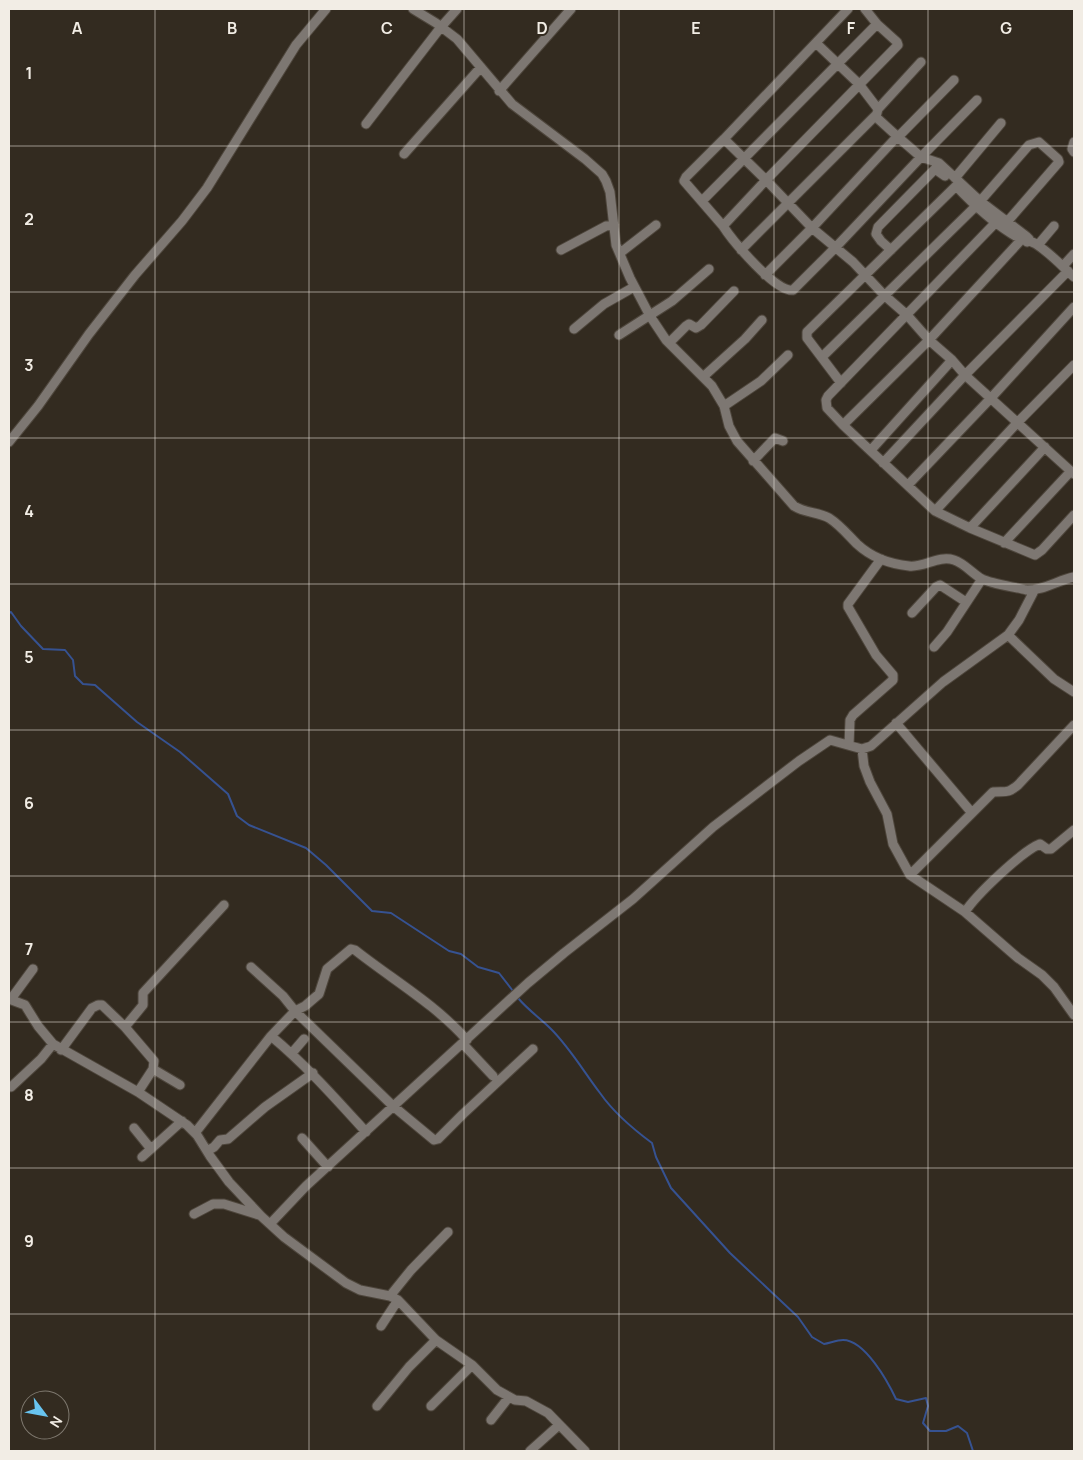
<svg xmlns="http://www.w3.org/2000/svg" width="1083" height="1460" viewBox="0 0 1083 1460" font-family="Manrope,sans-serif">
<rect width="100%" height="100%" fill="#332b20"/>
<g fill="none" stroke-linecap="round" stroke-linejoin="round">
<path stroke="#365291" stroke-width="2" d="M9,613L11,612L21,626L43,649L65,650L73,660L75,676L83,684L95,685L137,722L180,752L228,794L237,816L249,825L306,848L326,865L372,911L391,913L449,951L461,954L478,967L499,973L513,991
M518,998C528,1010 540,1018 551,1029C570,1048 584,1072 600,1093C614,1113 633,1129 652,1143L656,1157L671,1188L730,1253L798,1317L812,1337L824,1344C830,1343 837,1340 843,1340C865,1340 888,1382 896,1399L908,1402L926,1398L928,1406L923,1423L930,1431H946L958,1426L967,1433L973,1451"/>
<defs>
<path id="minor" d="M413,9L436,23L457,39L512,104L585,159L602,174L606,181L610,192L616,245L630,278L650,316L666,340L712,386L724,406L729,426L737,441L794,506C805,513 818,512 829,518C840,525 848,535 857,544C871,557 890,564 909,566C924,568 938,555 954,560C964,563 973,574 982,579C992,584 1015,587 1026,590C1043,591 1058,580 1074,577
M816,43L859,84L878,109L876,117L898,137L954,80
M499,91L571,9
M977,100L921,157L939,163L980,201L1026,236L1029,239L1027,242
M878,109L921,62
M366,124L441,27L457,9
M724,139L766,180L898,45L897,42L877,24L865,9
M1074,142L1072,149L1074,152
M404,154L481,67
M955,178L1001,123
M702,201L877,24
M1001,217L828,396L826,400L827,408L843,425L929,340L1021,240
M723,226L684,181L686,177L724,139L848,9
M1038,245L1054,226
M561,250L606,226L614,225
M741,250L876,115
M891,250L881,241L876,234L878,227L935,169L945,176
M620,253L656,225
M1063,266L1074,254
M765,275L812,228L894,140L899,138L921,157L835,248L793,290C776,293 732,240 723,226L766,180L812,228L853,262L884,295L907,315L929,340L952,360L965,375L1074,474
M574,329L604,304L634,287
M619,335L672,301L709,269
M669,343L686,326L689,324L696,328L701,325L734,291
M822,357L976,206L1029,145L1039,142L1058,159L1059,162L1007,222
M703,377L745,339L762,320
M841,383L807,338V332L956,186C973,204 991,221 1012,234C1020,240 1028,239 1036,244C1050,253 1062,266 1074,277
M724,406L761,381L788,355
M843,425L935,511L1018,422L1074,365
M9,442L38,406L89,334L135,275L182,221L207,188L296,45L326,9
M871,450L952,360
M753,461L775,438L783,441
M883,463L965,375L1068,271
M908,485L991,398L1074,307
M935,511L970,528L1035,555L1042,550L1074,515
M970,528L1045,447
M1004,543L1071,471
M912,613L936,587L940,585L966,602
M1008,635L1054,679L1074,692
M934,647L947,632L982,579
M896,723L972,813
M849,745L850,720L853,715L893,680V675L876,655L848,607V604L881,559
M862,749L864,766L870,782L887,814L893,844L910,875L965,912L1018,958L1042,975L1054,987L1074,1015
M910,875L993,792C1006,791 1007,794 1018,785L1074,725
M965,912C976,895 1022,851 1040,844L1047,849H1051L1074,830
M251,967L283,996L295,1011L393,1106L434,1140L438,1139L463,1114L533,1049
M9,999L25,1005L38,1026L53,1044L138,1092L187,1125L197,1135L210,1156L229,1182L261,1216L284,1237L346,1283L360,1290L390,1296L398,1300L436,1340L472,1365L497,1390L515,1400L526,1401L548,1413L585,1451
M11,999L33,969
M125,1027L143,1005V993L224,905
M271,1036C306,1065 336,1099 366,1132
M463,1044L493,1076
M61,1050L92,1008L98,1005H102L125,1027L154,1061L153,1069L138,1092
M292,1053L304,1039
M153,1069L180,1085
M11,1087L41,1059L53,1044
M134,1128L151,1149
M195,1133L271,1036L295,1011L305,1006L319,994L327,969L351,949L355,950C393,980 435,1004 467,1040
M302,1138L328,1167
M207,1151L214,1147L220,1140L228,1139L265,1107L313,1073
M142,1157L182,1121
M194,1214L213,1204H224L259,1215
M270,1224L306,1186L528,983L564,953L633,899L713,827L799,761L830,740L862,749L871,746L943,682L1008,635L1019,620L1034,591
M390,1296L411,1270L448,1232
M381,1326L398,1300
M377,1406L409,1367L436,1340
M431,1406L472,1365
M491,1420L509,1397
M530,1451L559,1425"/>
</defs>
<use href="#minor" stroke="#4e463c" stroke-width="11"/>
<use href="#minor" stroke="#7d7772" stroke-width="9"/>
</g>
<path fill="none" stroke="#f2ede5" stroke-width="1" stroke-opacity="0.55" d="M155,9V1451M309,9V1451M464,9V1451M619,9V1451M774,9V1451M928,9V1451M9,146H1074M9,292H1074M9,438H1074M9,584H1074M9,730H1074M9,876H1074M9,1022H1074M9,1168H1074M9,1314H1074"/>
<g font-size="16" text-anchor="middle" font-weight="bold" fill="#f2ede5" stroke="#332b20" stroke-width="4" stroke-linejoin="round" paint-order="stroke">
<text x="77" y="34">A</text>
<text x="232" y="34">B</text>
<text x="387" y="34">C</text>
<text x="542" y="34">D</text>
<text x="696" y="34">E</text>
<text x="851" y="34">F</text>
<text x="1006" y="34">G</text>
<text x="29" y="79">1</text>
<text x="29" y="225">2</text>
<text x="29" y="371">3</text>
<text x="29" y="517">4</text>
<text x="29" y="663">5</text>
<text x="29" y="809">6</text>
<text x="29" y="955">7</text>
<text x="29" y="1101">8</text>
<text x="29" y="1247">9</text>
</g>
<rect width="1083" height="1460" fill="none" stroke="#f2ede5" stroke-width="20"/>
<g transform="translate(45 1415) rotate(122)"><circle r="24" fill="#332b20" stroke="#7f796f"/>
<path d="M0-4L9 19L0 12L-9 19Z" fill="#68c4f0"/>
<text y="-8" font-size="14" font-weight="bold" text-anchor="middle" fill="#f2ede5">N</text>
</g>
</svg>
